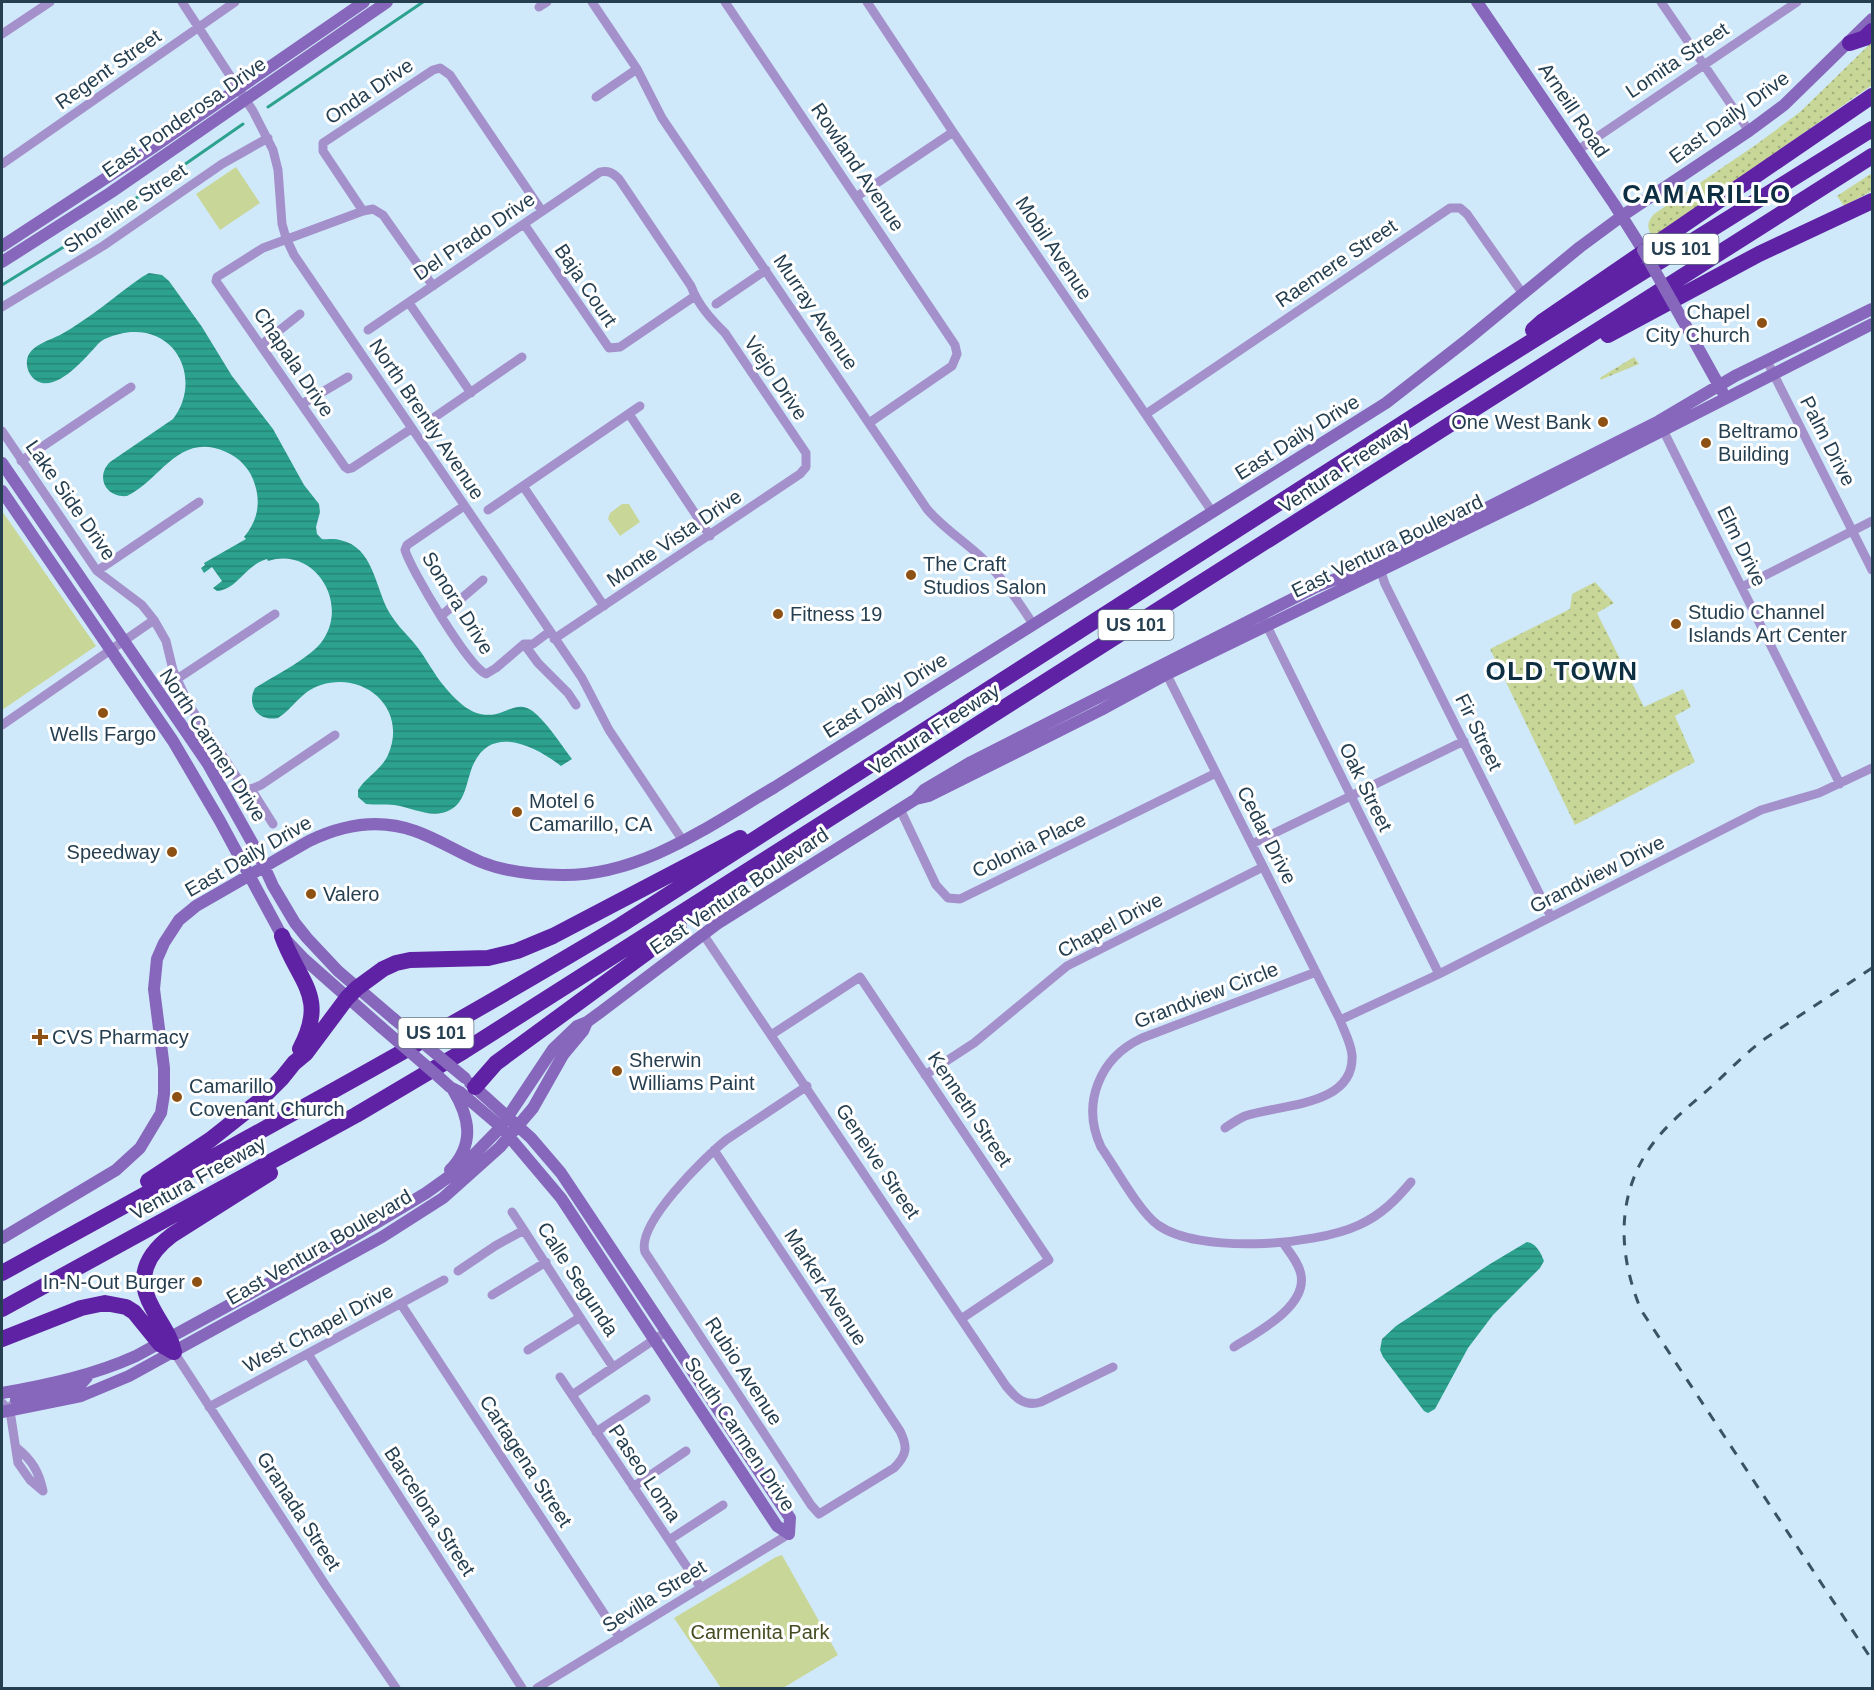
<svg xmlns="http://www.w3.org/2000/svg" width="1874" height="1690" viewBox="0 0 1874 1690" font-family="Arial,sans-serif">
<defs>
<pattern id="grass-dots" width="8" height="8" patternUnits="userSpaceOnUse" patternTransform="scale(1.5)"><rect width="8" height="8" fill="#c8d798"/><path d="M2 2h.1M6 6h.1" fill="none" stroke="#a2b07e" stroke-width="1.8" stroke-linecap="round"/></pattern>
<pattern id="water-rules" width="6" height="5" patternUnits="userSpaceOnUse" patternTransform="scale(1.5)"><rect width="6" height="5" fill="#2ca28e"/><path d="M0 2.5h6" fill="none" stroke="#258576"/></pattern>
</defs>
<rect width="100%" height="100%" fill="#d0e9fa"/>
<path fill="url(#grass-dots)" d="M1872,42V85L1653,239C1647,228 1646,223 1654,214L1757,144L1800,112Z
M1872,173V191L1844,206L1837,196Z
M1634,357L1639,364L1600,380L1601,377Z
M1595,582L1614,603L1597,613L1644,707L1683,689L1691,707L1675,716L1695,762L1575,825L1490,649L1570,609L1572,594Z"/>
<path fill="#c8d798" d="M236,167L260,203L220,230L196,194Z
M622,504H629L640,522L620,536L608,519L610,513Z
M2,511L96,646L2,710Z
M782,1555L838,1655L783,1688H721L674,1618L776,1557Z"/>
<path fill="url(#water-rules)" d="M149,273L162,275L169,281L202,327L232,376L273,429L304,485L319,504L320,512L316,527L317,534L322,539C328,540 334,538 340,540C374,547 375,588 389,612C397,626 409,636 418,648C427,660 434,674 444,686C460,705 478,723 505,711C513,708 519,705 527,708C541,713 562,746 572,759L561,766C536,747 493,724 474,763C466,779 467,803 448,811C431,819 411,807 394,805C385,804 375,805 366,804L358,797V790C366,777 381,770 388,755C408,710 366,671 321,685C301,691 294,708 278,718C258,722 246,705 255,688C274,676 312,657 323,640C349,602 314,546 268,561L267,559C244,566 238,589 217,591L213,588L222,581L212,567L204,573L201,568L205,565L204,563L246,539L244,537C257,522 261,504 255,485C251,470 240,458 226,452C179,431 161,480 127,496C106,498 95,477 110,462L173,419C201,383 180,329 131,332C121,333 104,337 98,344C87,356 57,393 37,381C28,376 24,363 29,354C35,344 50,340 60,335C89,319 115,296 142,277Z
M1527,1242C1536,1243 1541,1253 1544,1261L1540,1268L1493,1315L1468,1348L1435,1409L1428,1413L1424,1411L1383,1357L1380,1350L1382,1339L1396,1326L1490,1264Z"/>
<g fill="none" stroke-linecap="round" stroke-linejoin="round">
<path stroke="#2ca28e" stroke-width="3" d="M268,107L423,2
M2,285L83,235L243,124"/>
<path stroke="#a491cc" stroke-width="9" d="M182,2L253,111L273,150L278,170L282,224L286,238L294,255L582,678L609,730L683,841
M592,2L637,69L662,118L927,509C943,528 964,541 982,558C1002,577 1018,601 1033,624
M725,2L955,345L957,354L952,366L869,423
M867,2L953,132L1213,513
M1661,2L1749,131
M539,7L547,2
M2,34L50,2
M596,97L637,69
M1578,150L1797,2
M2,164L235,2
M856,197L953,132
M363,211L323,151V143L433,70L440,68L450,75L542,211
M524,224L609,348L620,347L695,296
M409,303L471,393
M716,304L766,270
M2,307L103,246L222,164L268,138
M368,330L600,172C608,170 613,173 619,179L691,286C698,305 711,319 725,333L806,453V467L800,474L554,639
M261,345L300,314
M1767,361L1872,570
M302,404L348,377
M629,414L710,536
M1146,414L1450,208H1460L1467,214L1523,294
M429,421L522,357
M1660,424L1840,784
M411,429L352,468L348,469L345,467L216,281L217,277L263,248L363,211L373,209L383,215L433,286
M2,431L97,571L142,605L154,620L166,641L173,670L189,705L240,782L244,787L251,789
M21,461L131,387
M523,486L604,606
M464,506L407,545L405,550C411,570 468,666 486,674L496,668L524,644H533L549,632
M488,510L640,406
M1379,566L1385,584L1551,917
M97,571L199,502
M1742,587L1872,521
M441,616L483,580
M1264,620L1439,974
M524,644L538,663L568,693L576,705
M1164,669L1340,1020C1344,1031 1351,1043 1352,1055C1355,1107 1279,1104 1245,1116C1238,1119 1231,1124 1225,1128
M177,679L275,614
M2,725L154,620
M251,789L261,785L335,735
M251,789L273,824
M900,809L936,885L948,898L960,899L1216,773
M1252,844L1464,741
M703,934L1006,1386C1016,1398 1024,1407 1041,1402L1113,1367
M1316,972L1142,1038C1099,1058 1081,1104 1101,1147C1115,1167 1140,1213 1158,1225C1198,1254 1314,1246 1359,1225C1381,1215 1396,1200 1411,1182
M1340,1020L1439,974L1761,810L1819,793L1872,768
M771,1035L860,977L1049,1260L961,1319
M925,1075L974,1043L1067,966L1263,867
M714,1150L900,1431C908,1447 907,1455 894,1468L819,1514L811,1505L645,1252C636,1224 705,1157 726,1140L807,1086
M512,1212C546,1263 578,1316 613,1367
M458,1271L495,1246L524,1230
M492,1295L546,1262
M401,1304L620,1638
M1234,1347C1256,1333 1307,1307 1301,1275C1299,1263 1290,1253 1283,1243
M528,1350L579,1318
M174,1352L326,1586L396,1688
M308,1354L522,1688
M560,1377L701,1588
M572,1395L667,1331
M2,1403L10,1411
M12,1405L10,1411L18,1463L30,1480L43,1491
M209,1407L444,1280
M596,1432L646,1399
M17,1448C32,1460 39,1472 43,1491
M633,1487L686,1451
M669,1540L723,1505
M537,1688L789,1534"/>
<path stroke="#8667bc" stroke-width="12" d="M1477,2L1614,204L1643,250
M2,246L152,148L364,2
M2,262L110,193L387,2
M1682,319L1722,391
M2,463L208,764L258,853L273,886L295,923L307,938L338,971L394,1019
M2,491L173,741L220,821L282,936L303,958L381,1027
M916,799L924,790L971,762L1316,587L1392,556L1421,541L1659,421L1735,376L1872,309
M439,1077L450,1087L460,1092L501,1127L561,1198L777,1526L789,1534L790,1518L561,1173L531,1138L470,1083
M450,1170C475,1144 470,1118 453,1090
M2,1238L116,1170L140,1148L161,1113L164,1094V1068L154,989L157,959L164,943L179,920L196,906L309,841C342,825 379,818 415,831C438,839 459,853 481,862C506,872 536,875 562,875C642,876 710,825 775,787L1386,403L1468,339L1580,247L1622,216L1749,131L1784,105L1872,19
M2,1393C48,1385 94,1375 136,1356L346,1241L426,1193L461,1168L501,1127L553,1049L577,1026L587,1022L602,1011L717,924L916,799L929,796L1101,710L1167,674L1528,499L1872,324
M16,1400L80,1385L87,1377
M2,1412L81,1396L129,1376L382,1237L443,1198L500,1147L533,1108L563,1055L583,1031L587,1022"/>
<path stroke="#5f22a4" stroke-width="16" d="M1850,43L1865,38L1872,31
M1533,330L1543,321L1872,96
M1608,335L1759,254L1872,201
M282,936C299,983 328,996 300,1049
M475,1087L496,1063L646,953L679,926
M148,1181L210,1140L258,1102L282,1078L294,1063L306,1053L347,998L357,988L383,969L396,963L410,960L488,958L517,951L553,936L740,838
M2,1273C209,1159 418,1047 621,925L1489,368L1872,129
M2,1309L356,1115L464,1051L1872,156
M2,1339L81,1308L105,1303L126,1307L134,1312L160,1344L174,1352
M174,1352C170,1334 160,1323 152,1307C135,1277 147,1254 172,1235L270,1173"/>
<path stroke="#395364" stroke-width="3" stroke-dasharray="10 10" stroke-linecap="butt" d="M1872,968C1838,991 1803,1013 1769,1036C1748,1050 1730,1070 1711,1087C1693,1103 1673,1119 1658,1137C1615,1189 1617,1252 1641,1310L1872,1660"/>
<path stroke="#8667bc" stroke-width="12" d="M1643,250L1682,319
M394,1019L465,1078
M381,1027L439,1077"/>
</g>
<g fill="#8e5114" stroke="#fff" stroke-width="2">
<circle cx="1762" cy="323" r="6"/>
<circle cx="1603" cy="422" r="6"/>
<circle cx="1706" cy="443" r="6"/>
<circle cx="911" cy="575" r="6"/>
<circle cx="778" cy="614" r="6"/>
<circle cx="1676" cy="624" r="6"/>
<circle cx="103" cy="713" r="6"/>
<circle cx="517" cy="812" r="6"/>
<circle cx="172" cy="852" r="6"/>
<circle cx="311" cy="894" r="6"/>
<path d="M37 1028h6v6h6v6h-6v6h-6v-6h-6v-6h6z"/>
<circle cx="617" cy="1071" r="6"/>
<circle cx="177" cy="1097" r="6"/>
<circle cx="197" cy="1282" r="6"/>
</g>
<g text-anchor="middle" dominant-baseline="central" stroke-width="6" stroke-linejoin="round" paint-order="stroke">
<g fill="#fff" stroke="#667984" stroke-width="1.5">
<rect x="1643.5" y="234" width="75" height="30" rx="4.5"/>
<rect x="1098.5" y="610" width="75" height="30" rx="4.5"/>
<rect x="398.5" y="1018" width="75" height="30" rx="4.5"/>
</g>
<g font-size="18" font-weight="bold" fill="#253f50">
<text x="1681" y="249">US 101</text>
<text x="1136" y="625">US 101</text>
<text x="436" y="1033">US 101</text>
</g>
<g font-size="20" fill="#253f50" stroke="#fff">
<text transform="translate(1677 60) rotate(-34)">Lomita Street</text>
<text transform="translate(108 69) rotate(-35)">Regent Street</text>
<text transform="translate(369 91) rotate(-34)">Onda Drive</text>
<text transform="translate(1574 110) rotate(56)">Arneill Road</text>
<text transform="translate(184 117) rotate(-35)">East Ponderosa Drive</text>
<text transform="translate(1729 117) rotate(-36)">East Daily Drive</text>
<text transform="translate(858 167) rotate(56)">Rowland Avenue</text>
<text transform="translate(125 208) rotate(-34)">Shoreline Street</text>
<text transform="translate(474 236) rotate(-34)">Del Prado Drive</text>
<text transform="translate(1054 248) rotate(56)">Mobil Avenue</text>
<text transform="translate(1336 263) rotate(-34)">Raemere Street</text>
<text transform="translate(586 285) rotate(56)">Baja Court</text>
<text transform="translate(816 312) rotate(56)">Murray Avenue</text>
<text transform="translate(294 362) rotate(56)">Chapala Drive</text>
<text transform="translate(776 378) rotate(56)">Viejo Drive</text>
<text transform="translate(427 419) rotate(56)">North Brently Avenue</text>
<text transform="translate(1297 437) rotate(-32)">East Daily Drive</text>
<text transform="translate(1828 441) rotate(63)">Palm Drive</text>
<text transform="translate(1344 467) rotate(-33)">Ventura Freeway</text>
<text transform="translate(71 500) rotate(55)">Lake Side Drive</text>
<text transform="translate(674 538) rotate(-34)">Monte Vista Drive</text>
<text transform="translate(1387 546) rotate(-26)">East Ventura Boulevard</text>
<text transform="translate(1742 546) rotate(64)">Elm Drive</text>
<text transform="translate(458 603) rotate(58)">Sonora Drive</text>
<text transform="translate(885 695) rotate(-32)">East Daily Drive</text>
<text transform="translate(934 729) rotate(-33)">Ventura Freeway</text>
<text transform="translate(1479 732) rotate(64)">Fir Street</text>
<text transform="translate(213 745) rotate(57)">North Carmen Drive</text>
<text transform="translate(1366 787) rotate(64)">Oak Street</text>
<text transform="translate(1267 835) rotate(63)">Cedar Drive</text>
<text transform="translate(1029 845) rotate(-26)">Colonia Place</text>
<text transform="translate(248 856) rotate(-30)">East Daily Drive</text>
<text transform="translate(1597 874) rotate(-27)">Grandview Drive</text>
<text transform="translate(739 891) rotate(-34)">East Ventura Boulevard</text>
<text transform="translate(1110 925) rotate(-28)">Chapel Drive</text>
<text transform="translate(1206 995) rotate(-21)">Grandview Circle</text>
<text transform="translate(970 1109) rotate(56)">Kenneth Street</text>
<text transform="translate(878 1161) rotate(56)">Geneive Street</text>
<text transform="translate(198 1178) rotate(-29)">Ventura Freeway</text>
<text transform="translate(319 1247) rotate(-30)">East Ventura Boulevard</text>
<text transform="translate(578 1279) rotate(57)">Calle Segunda</text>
<text transform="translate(826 1287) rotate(57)">Marker Avenue</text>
<text transform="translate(318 1328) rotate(-28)">West Chapel Drive</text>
<text transform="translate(744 1371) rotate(57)">Rubio Avenue</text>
<text transform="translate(740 1434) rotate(56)">South Carmen Drive</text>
<text transform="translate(526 1461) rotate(57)">Cartagena Street</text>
<text transform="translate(645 1473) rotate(56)">Paseo Loma</text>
<text transform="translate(299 1511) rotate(57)">Granada Street</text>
<text transform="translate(430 1511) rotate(57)">Barcelona Street</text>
<text transform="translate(654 1596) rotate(-32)">Sevilla Street</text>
</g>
<g font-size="20" fill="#253f50" stroke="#fff" text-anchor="start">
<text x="1750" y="312" text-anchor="end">Chapel<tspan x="1750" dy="23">City Church</tspan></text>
<text x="1591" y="422" text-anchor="end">One West Bank</text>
<text x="1718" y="431">Beltramo<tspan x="1718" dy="23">Building</tspan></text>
<text x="923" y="564">The Craft<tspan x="923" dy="23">Studios Salon</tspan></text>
<text x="1688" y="612">Studio Channel<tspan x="1688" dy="23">Islands Art Center</tspan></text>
<text x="790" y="614">Fitness 19</text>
<text x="103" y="734" text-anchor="middle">Wells Fargo</text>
<text x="529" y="801">Motel 6<tspan x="529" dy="23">Camarillo, CA</tspan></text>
<text x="160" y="852" text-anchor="end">Speedway</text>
<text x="323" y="894">Valero</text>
<text x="52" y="1037">CVS Pharmacy</text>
<text x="629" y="1060">Sherwin<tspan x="629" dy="23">Williams Paint</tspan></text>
<text x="189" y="1086">Camarillo<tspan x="189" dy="23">Covenant Church</tspan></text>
<text x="185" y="1282" text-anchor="end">In-N-Out Burger</text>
</g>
<g font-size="20" fill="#444c22" stroke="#fff">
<text x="760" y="1632">Carmenita Park</text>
</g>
<g font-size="26" font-weight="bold" letter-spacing="1.5" fill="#0e2e42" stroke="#fff">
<text x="1707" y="194">CAMARILLO</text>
<text x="1562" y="671">OLD TOWN</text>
</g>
</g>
<rect width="1874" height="1690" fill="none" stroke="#253f50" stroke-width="6"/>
</svg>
